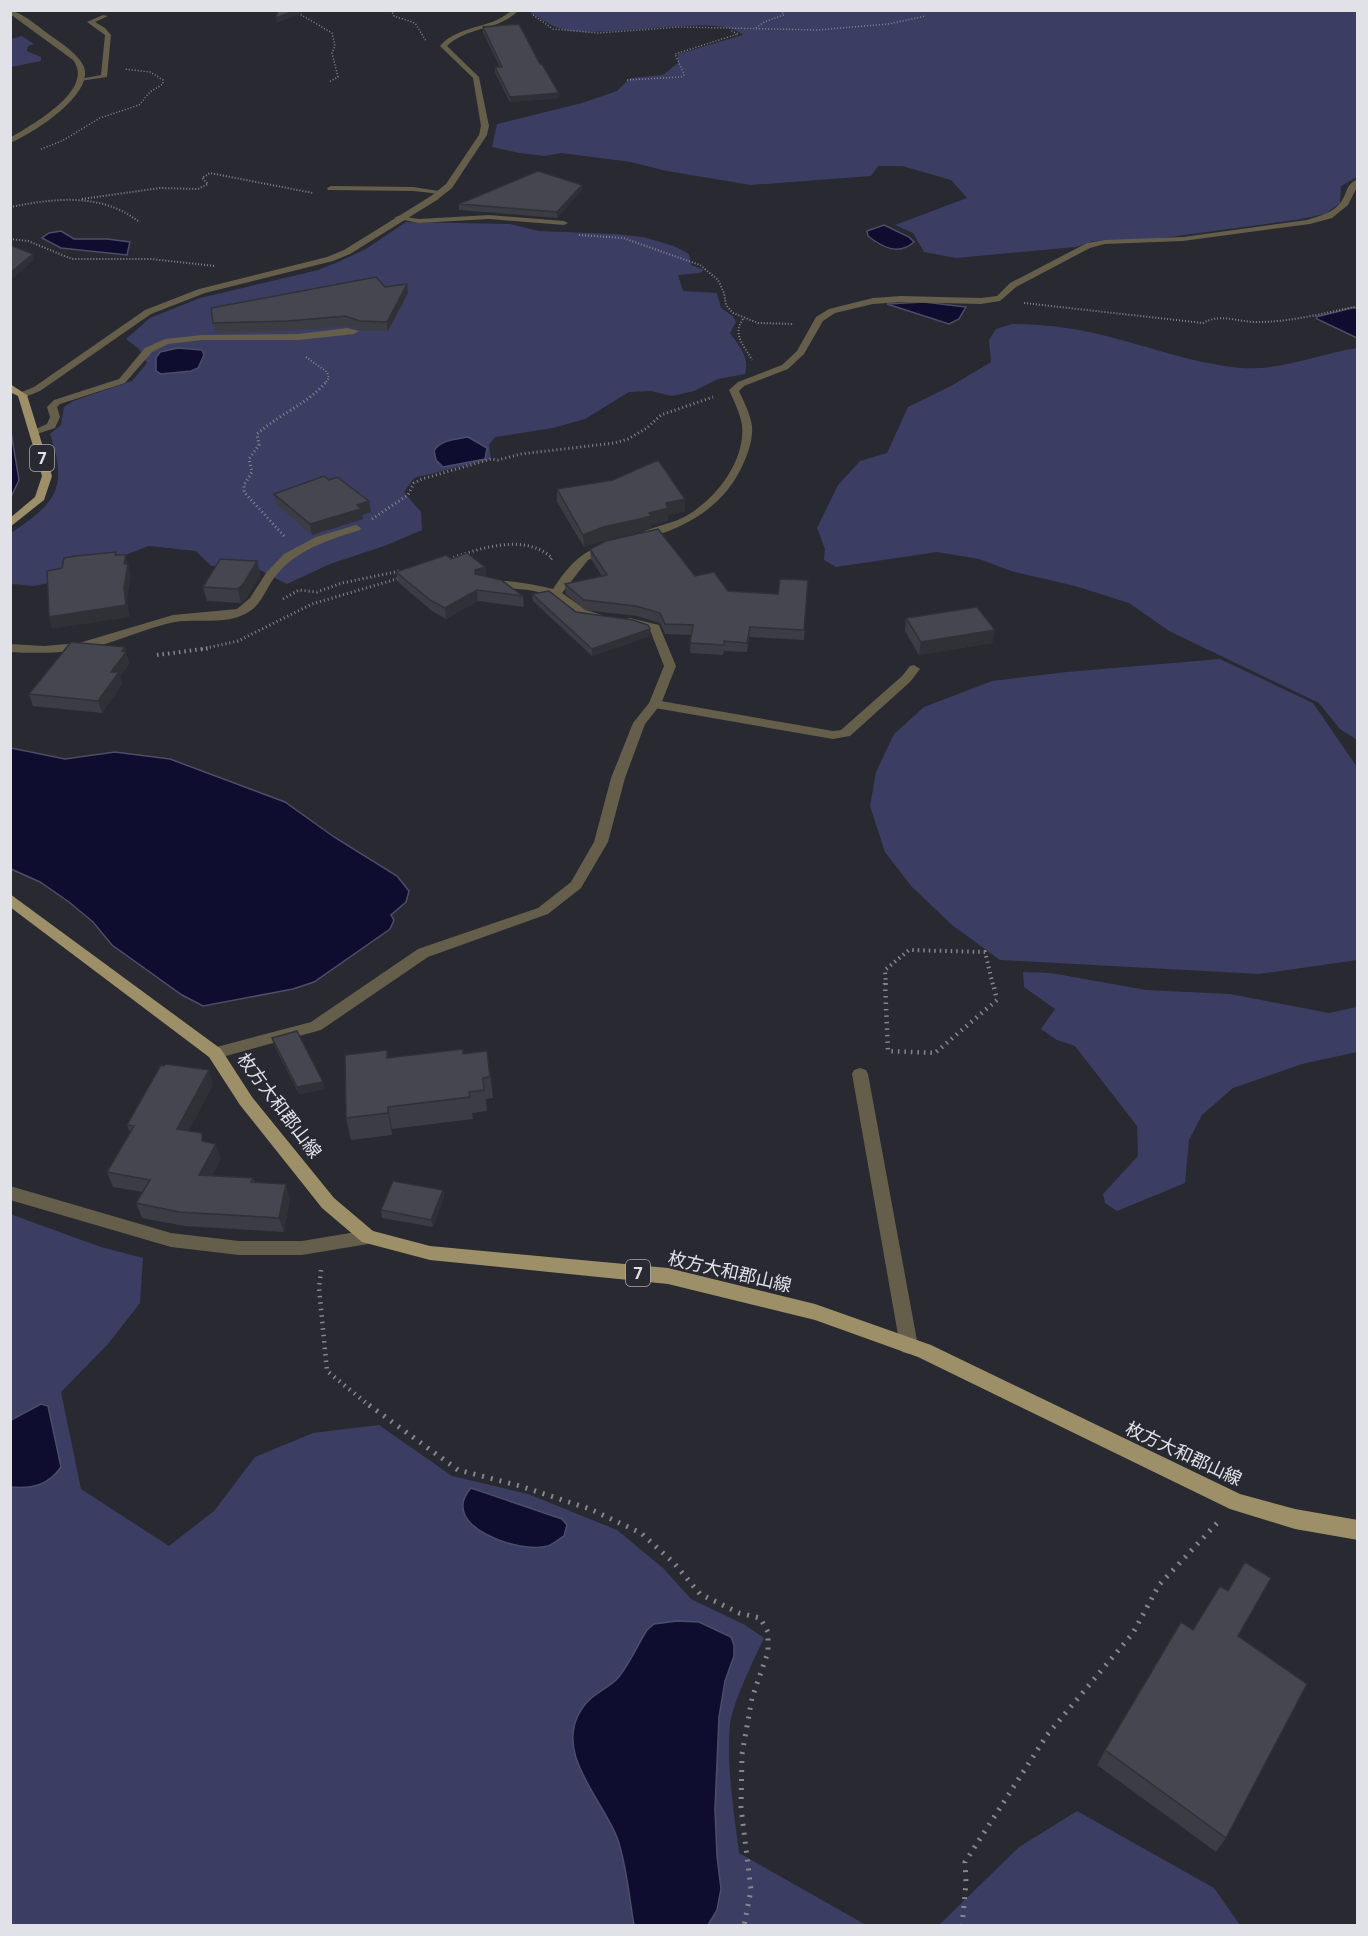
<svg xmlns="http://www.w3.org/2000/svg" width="1368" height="1936" viewBox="0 0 1368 1936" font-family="'Noto Sans','Noto Sans JP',sans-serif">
<rect width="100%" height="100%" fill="#282931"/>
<path fill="#3b3e62" d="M535,11H1357V177L1341,186L1340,203L1325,214L1296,220L1155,239L1093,241L1076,247L956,258L924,252L913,233L895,225L967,198L951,180L902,166H878L871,176L751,185L667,171L631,162L561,153L545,156L519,153L492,147L497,124L582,103L617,91L630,78L663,75L678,63V54L743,35C718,11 598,42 559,28C549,25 539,17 530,13Z
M22,36L34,44L28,46L27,51L41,57V61L11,67V39Z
M406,222L510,224L539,231L615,234L643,237L674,246L689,254L691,265L704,270L700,273L678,275L683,291L717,293L721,308L733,316L736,322L730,333C739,346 750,357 745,374L718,379L694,391L672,396L651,391L629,392L585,419L553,428L495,437L489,445L491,459L414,478L404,492L421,512L422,530L387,545L330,564L287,584L252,566H211L196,551L149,546L53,582L34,586L11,584V533C57,502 68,488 50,434L61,425L64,407L73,401L132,381L147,363L139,349L126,339L150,318L200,298L318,270L338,262L366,249Z
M1012,324C1040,324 1067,327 1094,333C1143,344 1189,363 1241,368C1279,371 1319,354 1357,348V740L1340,729L1319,703L1169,631L1129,603L1075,586L1011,571L979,559L937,552L836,567L824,560L825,549L817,528L838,485L860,461L887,453L908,407L951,386L991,362L989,340L996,329Z
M1220,659L1313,703L1357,767V960L1259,974L1000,960L952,925L912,887L885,852L870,806L876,772L894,734L924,707L992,681L1067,672Z
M1023,972L1051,973L1146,990L1230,994L1329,1013L1357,1007V1052L1302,1064L1233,1088L1202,1115L1189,1140L1185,1183L1117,1211L1105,1203L1103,1194L1138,1156L1137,1126L1075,1046L1057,1040L1041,1029L1055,1009L1024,987Z
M10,1214L101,1247L143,1258L140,1303L108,1344L61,1392L81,1489L169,1546L214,1511L255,1457L313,1433L379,1425L452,1476L528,1494L617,1530L663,1568L691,1599L745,1625L764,1638C754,1659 733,1702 730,1724C726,1766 734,1811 739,1853L866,1925H11Z
M1077,1811L1214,1888L1240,1925H939L1019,1847Z"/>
<path fill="#0e0d30" stroke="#4d4d67" stroke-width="1.5" d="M884,225L909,237L914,242C898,256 882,247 868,236L867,231Z
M61,231L74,239H107L130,242L127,255L61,248L42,238L49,233Z
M924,302L966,307L959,319L949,324L887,304Z
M1352,308H1357V338L1317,319L1316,317Z
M178,348L202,350L204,355L198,368L191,371L161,374L156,371V358L160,352Z
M11,432L19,480L11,497H10Z
M468,437L487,448L485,459L443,467L436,460L434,451C440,440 456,439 468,437Z
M11,748L65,759L115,752L170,759L285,802L334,837L397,876L409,891L406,902L391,915L394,920L390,929L314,982L293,989L203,1006L182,995L112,945L93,922L69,902L40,882L11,869Z
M41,1404L48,1406L61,1467C49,1485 32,1489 11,1487V1420Z
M471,1488L562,1519L567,1525L564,1536C559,1539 553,1544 548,1546C519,1554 437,1526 471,1488Z
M677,1621L699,1622L731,1637L734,1645V1656L725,1681L719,1717L715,1809L717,1856L721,1889L717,1910L708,1925H634C629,1896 627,1868 618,1840C604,1800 553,1754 581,1710C590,1695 604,1691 616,1680C627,1669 638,1644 647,1630L654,1624Z"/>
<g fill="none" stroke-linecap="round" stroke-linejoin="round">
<path stroke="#86878e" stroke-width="1.5" stroke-dasharray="1 2" stroke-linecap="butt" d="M293,10L332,33L335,46L332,53L338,77L329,82
M391,10L394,16L415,23L426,41
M533,15L553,29L598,33L680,27L818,30L888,24L926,16
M756,28L764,22L784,15L781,10
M627,80L681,77L684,75L683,72L675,54L738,34L730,30
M41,149L62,141L100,118L139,105L150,92L163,84V80L150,72L124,69"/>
<path stroke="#86878e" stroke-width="2" stroke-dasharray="1 2" stroke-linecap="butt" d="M82,199L160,188L198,189L208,184L202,178L210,173L313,193
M10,207C47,200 84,194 120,210C127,213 133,218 140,222
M579,235L623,238L700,265L718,280L724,293L726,305L733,313L758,323L794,324
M10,239L28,241L72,259H151L215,266
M1024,303L1203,323C1221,313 1237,322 1257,322C1291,322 1325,313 1358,306
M743,319C732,335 744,345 752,360
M306,357L327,372L329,378L326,382"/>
<path stroke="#86878e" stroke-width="3" stroke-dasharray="1 3" stroke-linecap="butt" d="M372,519L408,495L414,483L422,479L491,459L498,460L521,454L615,443L628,439L647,428L661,415L713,397
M284,536L244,492V485L252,472L249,459L259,445L257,434C279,414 308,404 327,381
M446,560C478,549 524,532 552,558L549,561
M283,599L299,590L317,592L342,583L400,571
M202,649L238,641L312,604L400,578"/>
<path stroke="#86878e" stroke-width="4" stroke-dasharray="1.5 4" stroke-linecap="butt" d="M157,655L211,648
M886,985L885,970L909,950L985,952L993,985"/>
<path stroke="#86878e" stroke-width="4.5" stroke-dasharray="1.5 5" stroke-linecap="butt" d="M885,983L888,1051L935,1053L997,1000L993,983
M321,1270L319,1288L327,1371L371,1407"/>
<path stroke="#86878e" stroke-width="5" stroke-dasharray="2 7" stroke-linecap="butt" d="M369,1405L458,1470L520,1486L590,1509L641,1533L674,1563L700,1594L739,1613L760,1618L768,1632V1652L752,1698L742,1754L741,1807L751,1890L744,1926
M962,1926L966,1883L965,1862L1047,1735L1133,1633L1159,1585L1218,1522"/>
<path fill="#645e4a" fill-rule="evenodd" d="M103,15L108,16L95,22L105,28L111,35L107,77L80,81V79L101,75L105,35L87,22Z
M331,186L413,187L445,192L441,194L413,191L328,190L327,188Z
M489,215L564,221L568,223L564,225L489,219L419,223L394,218L398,216L419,219Z
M347,328L359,331L354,334L299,340H202L168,344L152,352L125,383L60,404L57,407L60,417L55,428L34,435L29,432L47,424L50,417L47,407L54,400L119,379L145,348L165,339L202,335L299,334Z
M356,525L361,528L360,530C328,540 295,550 274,578C266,589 262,603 250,611C229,626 199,618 175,622C151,627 128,637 105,644C74,653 43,654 10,652V644L44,646L79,643L173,615L237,609L250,598L266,573L284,554L316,537Z
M914,665L920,669L910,682L850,736L833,739L655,708L649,704L655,700L833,731L841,730L902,676L910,666Z
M860,1068L866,1070L868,1074L918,1346L916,1352L909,1354L902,1352L900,1346L852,1074L854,1070Z"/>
<path fill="#645e4a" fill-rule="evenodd" d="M512,10H519C499,31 467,26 447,46L479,77L489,126L487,135L452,188L437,200L350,254L333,261L205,293L151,314L40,391L25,397H19V393L34,387L145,310L199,289L327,257L344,250L431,196L446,184L479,135L481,126L473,78L440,46C459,24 491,30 512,10Z
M1358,179V185L1348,205L1332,218L1310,224L1183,241L1105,244L1090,248L1016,287L1000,301L981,304L901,302L873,304L835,313L823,321L804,354L788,369L744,386L739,391C744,402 750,413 752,426C753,438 749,451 744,462C725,507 686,528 641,540L635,537C647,527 668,525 682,518C713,503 746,462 742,425C740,413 734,401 729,390L738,382L782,365L797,351L816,317L829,309L873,298L901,296L981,298L997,296L1010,283L1087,243L1105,240L1183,237L1307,220C1319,216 1333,213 1341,202C1348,192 1345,185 1358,179Z
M609,543L615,546L613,548L588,560L562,593L586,610L602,615V619C582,623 571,607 555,598C536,588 511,589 489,587L483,584C494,576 539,585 553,589C568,566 582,550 609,543Z
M630,618L659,625L676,666L661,704L645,724L625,778L608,842L581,888L548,914L428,957L321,1030L215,1059L209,1057L207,1053L209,1049L311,1022L418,949L538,908L571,882L594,842L611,778L633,723L649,703L664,666L650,630L626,625V619Z
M10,1186L171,1233L239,1241H302L368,1230L374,1232L377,1237L374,1242L368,1244L302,1255H239L171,1247L10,1200Z"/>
<path fill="#645e4a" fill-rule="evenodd" d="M10,10C25,14 41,29 54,38C64,45 79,55 84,67C94,95 32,134 10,143V138C31,125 96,90 73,60L10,14Z"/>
<path fill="#9d9068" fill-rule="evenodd" d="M10,384L27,395L52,476L44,500L10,527V518L35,497L42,476L18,396L10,392Z
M10,894L221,1049L252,1097L334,1198L373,1231L430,1246L668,1268L815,1304L931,1345L1240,1494L1295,1509L1358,1520V1540L1295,1529L1230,1509L918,1357L815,1320L668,1284L430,1260L362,1242L322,1208L240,1105L209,1057L10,907Z"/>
</g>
<path fill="#3b3c44" d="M483,27L540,64L559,93V98L510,102L495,72V67H500L483,32Z
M582,185V190L557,218L459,210V204Z
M385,287L408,293L388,331H361L347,326L289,331L215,333L213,323Z
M329,480L369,501L371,512L362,515L363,519L312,535L276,504L274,494Z
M557,489L685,511L668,515V521L651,525V528L640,532L604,540L584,547L557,502Z
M590,549L695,576L728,591L778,594L808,580L804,640L749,637L747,652L724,651L723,655L690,653L691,635L665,634L660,623L637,616L585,610L566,594L565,584L602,576L591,559Z
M257,561L260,575L247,597L241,603L207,601L203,587Z
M485,567L486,576L523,596L524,607L478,601L446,619L432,611L398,582L396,572Z
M532,594L576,612L650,629V636L592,656L533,601Z
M906,618L995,630L992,643L919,655L905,631Z
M125,647L129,664L120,676L122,684L102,713L33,706L29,694Z
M272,1038L325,1089L299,1094L274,1045Z
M387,1050L388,1058L463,1053L490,1072L493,1098L486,1099L487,1111L472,1113L473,1119L392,1129V1135L351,1140L346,1118Z
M213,1085L188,1131L205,1142L221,1158L212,1175L253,1178L255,1183L290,1198L284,1232L184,1226L142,1218L136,1203L143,1192L113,1187L107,1172L130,1133L127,1125Z
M443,1190L444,1197L433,1227L382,1218L381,1210Z
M1193,1630L1238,1636L1226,1838L1216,1852L1097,1765L1105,1750Z"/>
<path fill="#303137" d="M296,10H309L277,23L276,18Z
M559,93V98L510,102V97Z
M582,185V190L557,218V212Z
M33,254L34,260L10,281V273Z
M407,284L408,293L388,331L387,322Z
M685,499V511L668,515V521L651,525V528L640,532L604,540L584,547L583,535L603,527L649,513L666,503Z
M369,501L371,512L362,515L363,519L312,535L310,524Z
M126,555L131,576L127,600L130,617L52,629L49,617L124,588V564Z
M257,561L260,575L247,597L241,603L238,589Z
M485,567L486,578L476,581L475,570Z
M477,590L478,601L446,619L445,608Z
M650,629V636L592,656V649Z
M995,630L992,643L919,655L921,642Z
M125,647L129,664L120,676L122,684L102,713L98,701L111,672Z
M209,1070L213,1085L182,1144L177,1129Z
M323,1082L325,1089L299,1094L297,1087Z
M388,1107L392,1129V1135L388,1113Z
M216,1144L221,1158L204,1189L199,1175Z
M286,1184L290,1198L284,1232L279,1218Z
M443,1190L444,1197L433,1227L431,1220Z"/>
<path fill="#45464f" stroke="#303137" stroke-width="1.5" d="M278,10H296L276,18Z
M519,24L540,64H542L559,93L510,97L495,67H502L483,27Z
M538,171L582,185L557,212L459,204Z
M10,245L33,254L10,273Z
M376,277L385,287L407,284L387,322L360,321L345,316L288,321L213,323L211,308Z
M658,460L685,499L666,503L668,508L649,513L651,516L640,519L603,527L583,535L557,489L613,480Z
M324,476L329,480L337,477L369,501L357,505L361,509L310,524L274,494Z
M658,529L695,576L714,572L728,591L778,594L780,579L808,580L804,630L750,627L747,643L724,641V645L690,643L693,625L665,624L660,613L636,606L584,600L565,584L607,575L590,549L606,541Z
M116,552L115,555H126L124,564H128L124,588L126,605L49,617L47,571L62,568L64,558L75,556Z
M467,553L485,567L475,570V574L501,580L523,596L477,590L445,608L430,600L396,572L446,555L451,559Z
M220,559L257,561L244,583L238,589L203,587Z
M549,591L576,612L633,620L648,625L650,629L592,649L532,594Z
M977,607L995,630L921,642L906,618Z
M71,642L125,647L122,651L126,652L111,672H119L98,701L29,694Z
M297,1031L323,1082L297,1087L272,1038Z
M463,1049V1054L487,1051L490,1077L483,1078L484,1090L469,1092L470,1097L388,1107V1113L346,1118L345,1055L387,1050V1058Z
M166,1064L209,1070L177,1129L202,1133V1141L216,1144L199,1175L253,1178L251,1182L286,1184L279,1218L179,1212L136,1203L150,1180L107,1172L134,1126L127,1125L161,1065L164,1066Z
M393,1181L443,1190L431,1220L381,1210Z
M1245,1562L1271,1578L1238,1636L1307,1684L1226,1838L1105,1750L1181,1622L1193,1630L1220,1586L1228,1591Z"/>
<g text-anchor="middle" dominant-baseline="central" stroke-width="4.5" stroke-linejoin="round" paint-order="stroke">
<g fill="#282931" stroke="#aaaab0" stroke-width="1.5">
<rect x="30" y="445" width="24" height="26" rx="4.5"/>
<rect x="626" y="1260" width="24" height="26" rx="4.5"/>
</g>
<g font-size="16" font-weight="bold" fill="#e1e2e7">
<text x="42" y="458">7</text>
<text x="638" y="1273">7</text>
</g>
<g font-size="18" fill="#e1e2e7" stroke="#282931">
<text transform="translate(280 1105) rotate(53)">枚方大和郡山線</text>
<text transform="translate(730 1271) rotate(13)">枚方大和郡山線</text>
<text transform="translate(1184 1453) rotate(25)">枚方大和郡山線</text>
</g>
</g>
<rect width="1368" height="1936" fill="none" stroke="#e1e2e7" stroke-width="24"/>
</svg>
